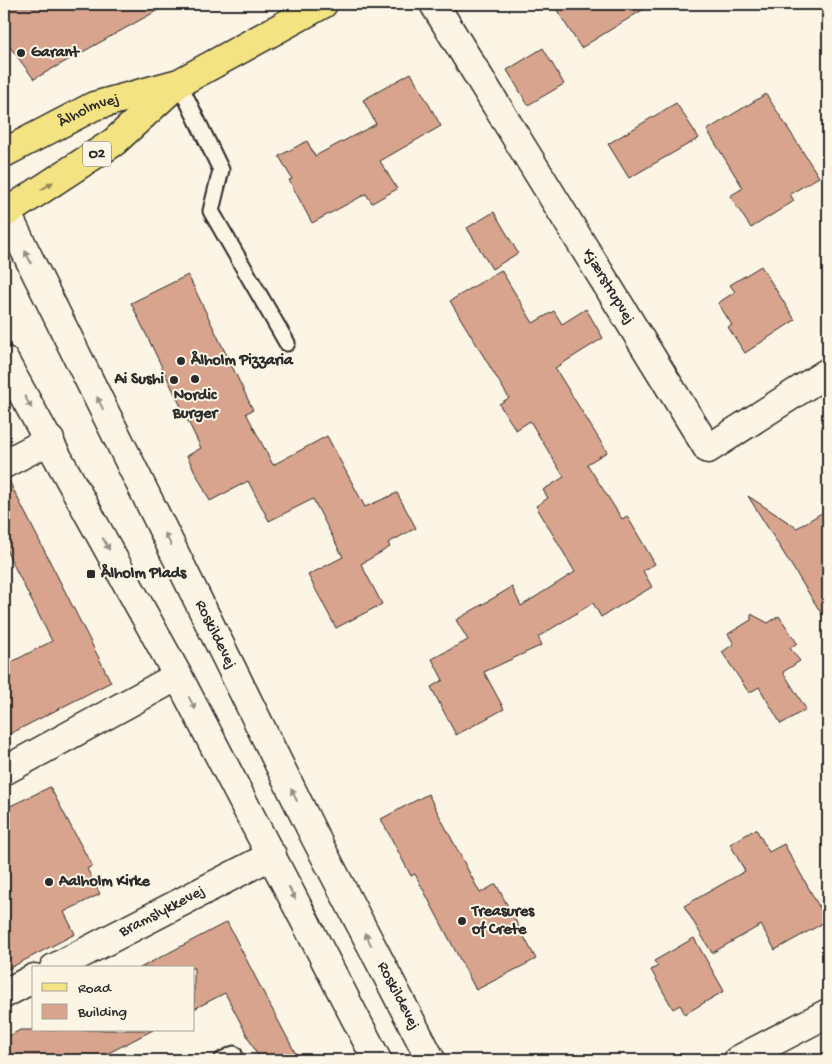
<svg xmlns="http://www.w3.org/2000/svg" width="832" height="1064" viewBox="0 0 832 1064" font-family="'Gochi Hand',sans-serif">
<rect width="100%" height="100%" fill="#fcf5e5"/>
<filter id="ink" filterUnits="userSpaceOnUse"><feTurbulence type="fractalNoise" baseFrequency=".02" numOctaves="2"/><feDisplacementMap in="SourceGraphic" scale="10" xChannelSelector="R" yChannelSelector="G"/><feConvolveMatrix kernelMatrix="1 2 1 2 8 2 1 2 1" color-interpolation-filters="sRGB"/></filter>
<g filter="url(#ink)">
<path fill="#d8a48d" stroke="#2b2b2b" d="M4,4H169L34,79L4,39Z
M553,4H652L581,48Z
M543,48L564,84L528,105L507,70Z
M411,73L441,126L380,161L397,189L372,203L366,194L312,223L289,180L292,179L279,156L307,141L315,156L376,124L363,100Z
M766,94L819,177L790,194L794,201L751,228L730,196L743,188L707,130Z
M676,103L699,138L629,178L608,144Z
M494,212L518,253L492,269L467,228Z
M761,266L795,320L745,353L728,327L732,325L718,303L735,292L730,285Z
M501,270L533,323L554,311L562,324L586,309L603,338L555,368L607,452L587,464L622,519L627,516L655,564L643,571L652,587L601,617L593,603L538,637L542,645L484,672L504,709L456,735L431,687L443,680L432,659L468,640L456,620L512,587L521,606L575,572L536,506L548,498L543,490L564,477L530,421L516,430L499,404L509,398L450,301Z
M188,275L253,410L246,413L273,465L327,436L365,507L397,493L416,528L388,543L390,547L361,564L382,604L336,628L308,575L343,557L313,499L269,521L248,481L210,501L187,456L201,448L131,303Z
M8,479L111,682L4,737V666L52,641L4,546V480Z
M748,496L797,528L828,509V624Z
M751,614L768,623L779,616L797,643L790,648L800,661L783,672L806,709L781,724L759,687L749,693L722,652L734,644L728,634L751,620Z
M50,787L92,866L87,869L100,894L64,912L75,934L4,971V809Z
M428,794L480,893L496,884L536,959L476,990L415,874L411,876L381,819Z
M756,829L769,852L784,844L827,921L775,950L761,925L712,953L684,906L745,871L730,844Z
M227,922L261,988L299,1060H260L225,993L194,1009V968H140Z
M694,938L724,991L685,1014L680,1005L673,1009L651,970L658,966L654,961Z
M20,1030H153L95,1060H4V1039Z"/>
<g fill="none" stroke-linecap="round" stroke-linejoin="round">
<defs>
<path id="service" d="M179,83L221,170L211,211L287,343
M222,1060L234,1054"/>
<g id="minor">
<path id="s1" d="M434,4L708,449L828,372"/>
<path d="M4,464L50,440"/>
<path d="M4,771L178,676"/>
<path id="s2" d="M54,968L272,855"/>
<path d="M4,994L34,978"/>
<path d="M738,1060L828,1013"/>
</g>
<g id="tertiary">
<path id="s3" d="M4,208L314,835L431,1060"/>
<path d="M4,360L178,676L377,1060"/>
</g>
<g id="primary">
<path id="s4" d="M4,153L94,106L179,83L323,4"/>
<path d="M4,214L114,142L176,85"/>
</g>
</defs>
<use href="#service" stroke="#2b2b2b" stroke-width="19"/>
<use href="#minor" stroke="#2b2b2b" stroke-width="31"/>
<use href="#tertiary" stroke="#2b2b2b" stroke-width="31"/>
<use href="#primary" stroke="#2b2b2b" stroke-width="31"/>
<use href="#service" stroke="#fcf5e5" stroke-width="15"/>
<use href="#minor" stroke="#fcf5e5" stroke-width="28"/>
<use href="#tertiary" stroke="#fcf5e5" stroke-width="28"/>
<use href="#primary" stroke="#f4e382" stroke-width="28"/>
</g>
<defs><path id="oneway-solid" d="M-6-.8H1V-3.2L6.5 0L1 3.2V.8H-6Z" transform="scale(1.25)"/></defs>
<use fill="#908756" href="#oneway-solid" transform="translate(47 186) rotate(-33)"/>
<g fill="#949088">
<use href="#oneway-solid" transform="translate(28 257) rotate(-116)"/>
<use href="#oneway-solid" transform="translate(28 402) rotate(60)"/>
<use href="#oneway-solid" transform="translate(100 403) rotate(-116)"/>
<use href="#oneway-solid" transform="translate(168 539) rotate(-116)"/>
<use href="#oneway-solid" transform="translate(106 544) rotate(61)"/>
<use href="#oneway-solid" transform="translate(192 703) rotate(62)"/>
<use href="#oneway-solid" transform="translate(294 795) rotate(-116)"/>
<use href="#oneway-solid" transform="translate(292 893) rotate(63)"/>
<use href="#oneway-solid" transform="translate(368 939) rotate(-117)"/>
</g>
</g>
<g fill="#2b2b2b" stroke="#fcf5e5" stroke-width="2">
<circle cx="21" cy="53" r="5"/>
<circle cx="181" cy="361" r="5"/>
<circle cx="195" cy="379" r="5"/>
<circle cx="174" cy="380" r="5"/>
<rect x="86" y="569" width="10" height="10" rx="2.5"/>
<circle cx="49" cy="882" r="5"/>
<circle cx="462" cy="921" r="5"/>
</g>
<g text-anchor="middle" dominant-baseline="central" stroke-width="4" stroke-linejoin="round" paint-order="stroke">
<rect fill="#fcf5e5" stroke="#6a6863" stroke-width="1" x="83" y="141.5" width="28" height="25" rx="4"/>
<g font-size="15" font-weight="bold" fill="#2b2b2b">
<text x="97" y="154">O2</text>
</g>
<g font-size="16" font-weight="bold" fill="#2b2b2b" stroke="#fcf5e5" text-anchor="start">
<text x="31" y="53">Garant</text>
<text x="191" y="361">Ålholm Pizzaria</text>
<text x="164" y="380" text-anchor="end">Ai Sushi</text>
<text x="195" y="396" text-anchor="middle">Nordic<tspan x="195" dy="18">Burger</tspan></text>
<text x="101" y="574">Ålholm Plads</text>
<text x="59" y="882">Aalholm Kirke</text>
<text x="472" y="912">Treasures<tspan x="472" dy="18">of Crete</tspan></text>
</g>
<g font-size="16" fill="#2b2b2b" stroke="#fcf5e5">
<text stroke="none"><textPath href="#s4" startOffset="95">Ålholmvej</textPath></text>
<text stroke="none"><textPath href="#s1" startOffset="332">Kjærstrupvej</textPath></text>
<text stroke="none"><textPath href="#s3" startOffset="476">Roskildevej</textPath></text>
<text stroke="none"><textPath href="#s2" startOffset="122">Bramslykkevej</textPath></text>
<text stroke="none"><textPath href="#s3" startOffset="881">Roskildevej</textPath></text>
</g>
</g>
<rect width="832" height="1064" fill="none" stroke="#fcf5e5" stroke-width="20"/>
<rect x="10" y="10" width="812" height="1044" fill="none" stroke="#2b2b2b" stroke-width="2" filter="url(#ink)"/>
<rect x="32" y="966" width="162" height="65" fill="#fcf5e5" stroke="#a8a49b"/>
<rect x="42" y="983" width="25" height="8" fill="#f4e382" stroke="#a8a49b"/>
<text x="78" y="992" font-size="15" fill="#2b2b2b">Road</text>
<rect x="42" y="1004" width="25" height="15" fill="#d8a48d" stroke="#a8a49b"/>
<text x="78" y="1016" font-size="15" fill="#2b2b2b">Building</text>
</svg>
